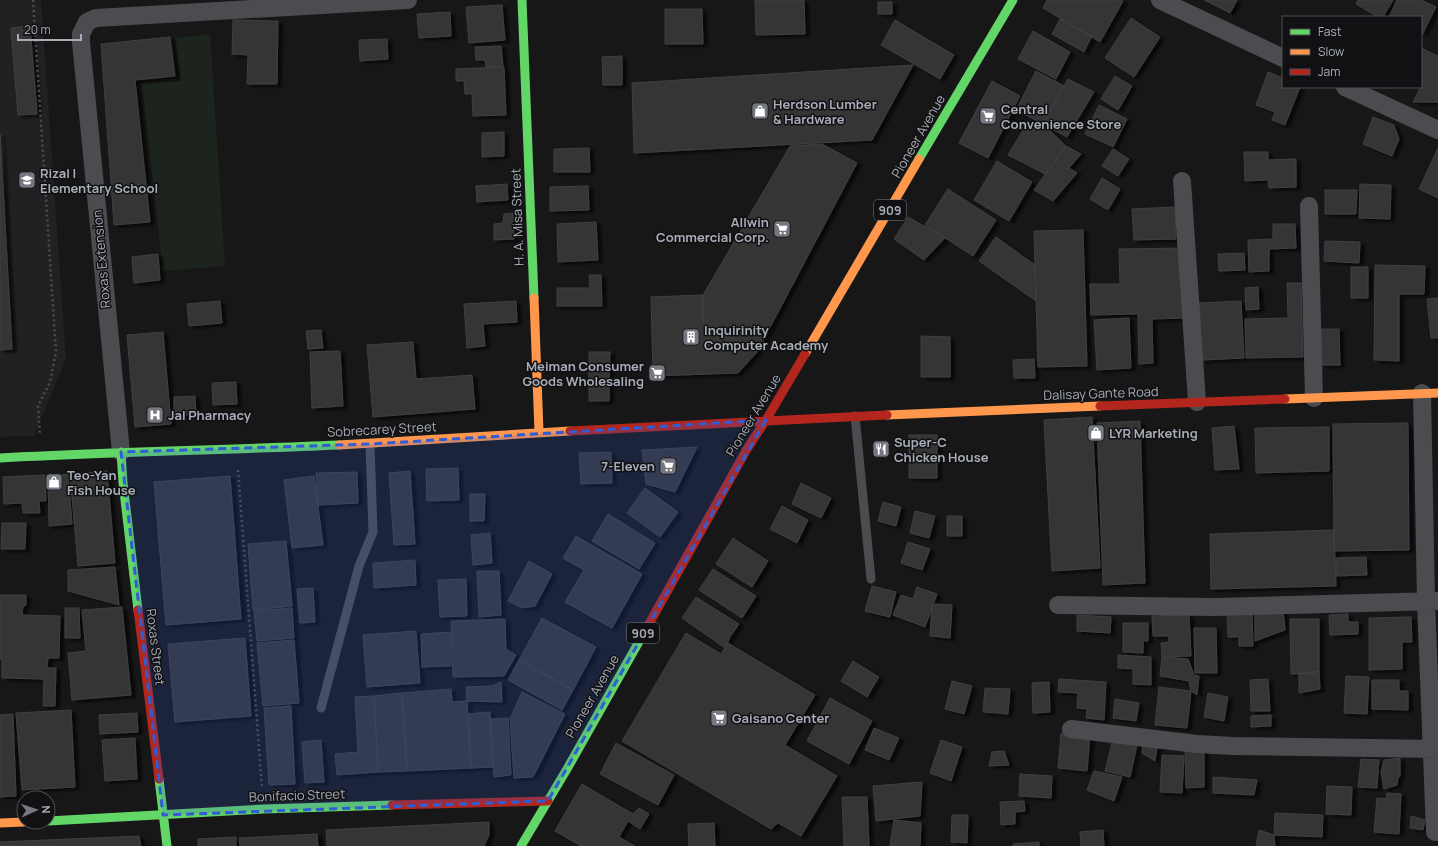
<svg xmlns="http://www.w3.org/2000/svg" width="1438" height="846" viewBox="0 0 1438 846" font-family="Manrope,sans-serif">
<defs>
<filter id="shadow"><feDropShadow dx="4.5" dy="2.5" stdDeviation="1" flood-color="#0009"/></filter>
</defs>
<rect width="100%" height="100%" fill="#171717"/>
<path fill="#212123" d="M0,0H41L66,359L34,436L0,437Z"/>
<path fill="#1d241e" d="M210,34L225,266L163,271L142,84L181,81L175,38Z"/>
<path fill="#353536" stroke="#3f4043" filter="url(#shadow)" d="M755,0H804L805,34L756,35Z
M1047,0H1121L1123,1L1100,42L1043,8Z
M1204,0H1237L1230,13Z
M1358,0H1393L1383,17H1378L1356,4Z
M1397,0H1421L1436,7L1422,35L1421,34V17H1389Z
M878,2H892V14H878Z
M502,5L505,40L469,43L466,7Z
M665,9H702L703,44H665Z
M450,12L451,36L419,38L417,14Z
M1131,18L1160,37L1134,77L1105,58Z
M1060,19L1092,36L1084,52L1052,34Z
M233,20L278,21L277,84H247L248,55L232,54Z
M895,20L954,55L940,79L881,45Z
M30,26L37,114L18,115L11,28Z
M1033,31L1070,52L1056,79L1018,59Z
M170,37L175,76L135,80L150,222L114,225L101,44Z
M387,39L388,59L360,61L359,40Z
M501,46L503,66L486,67L485,60H476L475,47Z
M1421,48L1438,56V102H1413L1421,87L1422,82H1421Z
M622,56V85H603L602,57Z
M913,65L872,140L634,153L632,83Z
M504,67L506,115L473,116L472,94H465L464,81H456V69Z
M1036,71L1064,86L1043,124L1026,115L1021,114L1017,108Z
M1268,72L1283,78V87H1300L1285,125L1272,120L1275,112L1256,105Z
M1115,76L1132,86L1118,110L1101,99Z
M1068,79L1094,92L1067,137L1043,124Z
M992,81L1020,96L988,158L959,143Z
M1099,105L1127,119L1113,147L1085,134Z
M1373,117L1394,125L1399,139L1392,156L1363,144Z
M1028,122L1043,124L1066,146L1045,174L1008,155Z
M504,132V156L482,157V133Z
M0,134L12,349L0,350Z
M822,144L857,163L757,352L703,323V295L790,146Z
M1066,146L1081,154L1069,168L1077,173L1053,201L1034,190Z
M589,148L590,172H554V149Z
M1438,148V198L1419,189Z
M1113,149L1129,159L1118,176L1102,166Z
M1244,152H1268V160L1296,159V187L1269,188L1268,180L1245,181Z
M997,161L1032,182L1009,221L974,200Z
M1102,178L1120,189L1108,210L1090,199Z
M507,184L508,200L477,202L476,186Z
M1360,184L1391,185L1390,219L1359,218Z
M588,186L589,210L550,211V187Z
M948,189L996,220L973,256L925,225Z
M1325,190H1357L1356,214H1325Z
M1175,207L1176,239L1134,240L1132,209Z
M513,213L514,239L494,240V224L503,223L504,214Z
M908,217L945,238L924,260L894,239Z
M596,222L598,260L558,262L557,224Z
M1273,224H1295L1296,248L1269,249V271L1249,272L1248,240L1273,239Z
M1083,230L1087,366L1038,367L1034,231Z
M996,237L1035,265L1036,301L979,261Z
M1325,241L1360,242L1359,263L1324,261Z
M1183,248L1185,318L1152,319L1153,363L1139,364L1138,314L1091,315L1090,284H1120L1119,249Z
M1244,253L1245,270L1219,271L1218,254Z
M158,254L160,280L134,283L132,257Z
M1375,265L1425,266L1424,294H1399V361L1374,360Z
M1351,267H1368V298H1351Z
M589,275H601L602,306H557V288H590Z
M1287,283H1301L1303,357L1246,358L1245,319L1288,318Z
M1258,287L1259,309L1246,310L1245,288Z
M703,295V323L757,352L738,373L653,376L651,297Z
M1438,298V338H1431L1427,299Z
M220,301L222,323L189,326L187,304Z
M516,301L517,322L483,324L485,346L467,348L464,304Z
M1241,301L1244,358L1202,360L1199,303Z
M1129,318L1131,368L1097,370L1094,320Z
M1321,329H1339L1340,365H1322Z
M321,330L323,348L308,349L306,331Z
M163,332L171,424L135,427L127,335Z
M921,336L950,337V377H921Z
M413,342L416,379L472,375L475,409L373,417L367,345Z
M340,351L343,406L312,408L310,352Z
M589,352H610L609,401H589Z
M1034,359L1035,378H1014L1013,360Z
M236,382L237,404L213,405L212,383Z
M195,396L196,415H174V397Z
M1092,417L1100,568L1052,571L1044,420Z
M1140,421L1145,583L1103,585L1097,423Z
M1408,423L1409,550L1334,551L1333,424Z
M1234,426L1239,469L1215,470L1212,428Z
M1329,427V471L1256,473L1255,428Z
M909,435H937V478H909Z
M697,447L675,492L646,484L642,450Z
M611,452L612,483L581,484L579,453Z
M458,468L459,500L427,501L426,469Z
M107,471L115,563L78,566L70,474Z
M410,471L415,544L394,545L389,473Z
M357,472L358,503L318,505L316,473Z
M68,474L72,524L49,526L48,476Z
M45,475L46,501H39L40,513H23L22,503L4,504L3,477Z
M230,476L241,619L166,625L154,482Z
M314,476L323,545L292,548L284,480Z
M801,483L831,498L821,518L792,504Z
M645,488L678,512L660,537L627,513Z
M470,494H485L484,521H470Z
M883,502L901,507L896,526L878,521Z
M782,506L808,520L797,543L770,529Z
M915,511L935,516L929,538L910,533Z
M608,514L655,543L639,569L592,541Z
M947,516H962V536H947Z
M2,523H26L25,549H1Z
M1334,530L1336,586L1211,589L1210,534Z
M490,533L492,563L473,565L471,535Z
M576,536L642,574L612,628L565,602L584,570L563,558Z
M733,538L768,561L752,587L716,564Z
M286,541L292,606L253,610L248,544Z
M908,542L930,549L922,570L901,563Z
M1366,557L1367,575L1336,576V558Z
M415,560L416,585L374,588L373,563Z
M529,561L552,574L535,606L522,608L508,601Z
M115,567L119,605L68,591V570Z
M713,569L756,596L742,618L699,590Z
M477,571H499L501,615L479,617Z
M466,579L467,616L440,617L438,580Z
M872,586L896,592L890,617L865,611Z
M917,587L937,594L925,627L893,615L901,595L913,599Z
M313,588L315,622L300,623L297,589Z
M0,595H26V605L23,606L22,615L60,616L59,658H48L47,668H56L55,706H43L44,679L2,678V659H0Z
M696,597L739,624L730,637L725,648L682,618Z
M932,604L952,605L950,638L930,636Z
M122,607L131,695L72,700L68,653L86,651L82,610Z
M65,608H79L80,638H65Z
M292,608L294,638L257,641L254,611Z
M1283,610L1285,630L1255,641V612Z
M1252,612L1253,646H1239V637H1228L1227,613Z
M1348,614V622H1358V634L1330,635L1329,615Z
M1077,615L1111,617L1110,633L1077,631Z
M1189,615L1191,656L1162,657L1161,643L1169,642V636H1153L1152,616Z
M1411,617L1412,642H1402V669L1369,670V618Z
M542,618L596,647L573,690L519,660Z
M505,619L506,649L516,655L504,676L453,677L451,621Z
M1290,619H1319V673L1291,674Z
M1123,623H1148V641H1143V653L1123,652Z
M1194,628H1216L1217,673H1195Z
M416,631L420,683L367,687L363,635Z
M450,632L451,666L422,667L421,634Z
M686,633L721,654L728,643L815,695L785,745L837,776L801,836L778,823L771,829L622,741Z
M245,638L251,716L175,722L168,644Z
M294,640L299,703L263,706L257,643Z
M1118,655L1151,657V685L1133,684V669L1118,668Z
M1162,657L1188,659L1194,675L1199,676L1197,695L1191,691L1189,681L1160,676Z
M519,660L573,690L562,710L508,680Z
M853,661L879,677L867,697L841,681Z
M1319,671L1320,689L1299,693V673Z
M1346,676L1369,677L1367,714L1344,713Z
M1059,679L1106,682L1104,720L1086,718L1087,709L1077,708L1078,693L1058,692Z
M1268,679L1270,711H1251L1250,680Z
M1372,680H1399V691H1408V710L1372,709Z
M952,681L972,686L964,714L945,709Z
M501,682L502,702L467,701L466,687L492,686Z
M1049,682L1050,712L1033,713L1032,683Z
M1159,687L1191,691L1187,728L1155,725Z
M985,688L1010,689L1008,714L983,712Z
M451,689L452,702L467,701L471,768L407,771L402,693Z
M522,692L565,714L533,777L514,778L510,719Z
M402,693L407,771L378,772L374,696Z
M1208,693L1228,697L1224,721L1204,717Z
M374,696L378,772L337,775L335,754L358,752L355,697Z
M830,698L872,721L849,764L807,741Z
M1115,699L1139,703L1136,721L1113,718Z
M291,706L295,784L269,785L264,708Z
M71,710L75,787L22,790L16,713Z
M490,712L493,767L471,768L468,714Z
M137,713L138,732L100,734L99,715Z
M13,714L16,796L0,797V715Z
M1271,715V726L1251,727V716Z
M508,718L511,775L494,777L490,719Z
M874,728L899,738L889,760L865,750Z
M1061,733L1090,736L1087,771L1058,768Z
M135,738L137,779L105,781L102,740Z
M1113,739L1137,745L1130,777L1105,771Z
M321,740L324,782L305,783L302,742Z
M941,740L962,747L951,781L930,773Z
M616,743L674,775L658,805L600,774Z
M1143,743L1157,748L1155,761L1142,753Z
M1185,749H1204V787L1186,788Z
M1004,751L1009,765L989,766L992,752Z
M1162,755L1184,756L1182,793L1160,792Z
M1400,758V776L1398,778L1397,785L1384,789L1381,772L1384,760Z
M1361,759L1379,760L1377,788L1358,787Z
M1094,771L1122,777L1114,801L1087,790Z
M1020,774L1052,776L1051,798L1019,796Z
M1213,777L1257,780L1254,795L1213,793Z
M922,782L920,816L876,821L873,786Z
M582,784L633,814L639,808L649,814L640,829L628,821L619,837L635,846H581L555,831Z
M1327,786L1352,787L1351,815L1326,814Z
M1387,793L1401,794L1399,834L1374,832L1377,798L1386,799Z
M842,797H867L869,846H844Z
M1024,801L1025,811L1015,812V824L1001,825L1000,802Z
M1275,813L1323,815L1322,837L1274,835Z
M952,815H968L967,843L951,842Z
M1411,816L1425,820L1423,830L1410,828Z
M894,820L921,823L920,846H890Z
M489,822V835L484,846H327L326,830Z
M714,823L715,846H689L688,824Z
M1103,830L1104,846H1081L1080,832Z
M1259,830L1274,835L1275,846H1258L1256,845Z
M317,834L318,846H240L239,838Z
M139,836L141,846H0V842Z
M236,837V846H198V839Z
M1039,842V846H1013V844Z"/>
<g fill="none" stroke-linecap="round" stroke-linejoin="round">
<path stroke="#4d4e52" stroke-width="2.5" stroke-dasharray="2 3" stroke-linecap="butt" d="M33,0L56,352L50,382L38,406L40,435
M238,470L262,788"/>
<path stroke="#4b4c50" stroke-width="9" d="M855,416L871,579
M321,708L359,566L373,532L370,444"/>
<path stroke="#4b4c50" stroke-width="18" d="M1160,0L1283,58
M1345,87L1438,130
M1182,181L1197,402
M1309,206L1314,398
M1422,393L1426,601L1435,832
M121,452L81,42V34L87,22L96,18L408,0
M1058,605L1215,607L1437,601
M1071,729L1197,744L1233,746L1438,749"/>
<path stroke="#63d668" stroke-width="9" d="M522,0L534,298
M919,159L1013,0
M121,452L123,483L138,610
M0,458C113,452 226,450 339,445
M159,779L167,846
M48,821L264,809L392,805
M521,846L567,769L645,631"/>
<path stroke="#ff974d" stroke-width="9" d="M534,298L539,432
M805,354L919,159
M1285,399L1438,393
M887,415L1100,406
M339,445L570,431
M0,823L24,822"/>
<path stroke="#b3261e" stroke-width="9" d="M1100,406L1285,399
M570,431L887,415
M138,610L159,779
M645,631L747,449L766,420L805,354
M392,805L548,801"/>
</g>
<path fill="#325cd3" fill-opacity="0.2" stroke="#325cd3" stroke-width="3" stroke-dasharray="8 5" stroke-linejoin="round" d="M766,420L548,801L163,815L121,452L370,444Z"/>
<defs>
<symbol id="shop-square" viewBox="-11 -11 22 22"><rect x="-9" y="-9" width="18" height="18" rx="4" fill="#757880" stroke="#111113"/><path d="M-5-2.5h2.3a2.7 3.5 0 0 1 5.4 0H5L5.5 6h-11ZM-1.5-2.5h3a1.5 2.3 0 0 0-3 0Z" fill="#fff"/></symbol>
<symbol id="supermarket-square" viewBox="-11 -11 22 22"><rect x="-9" y="-9" width="18" height="18" rx="4" fill="#757880" stroke="#111113"/><path d="M-6-5.5h2.5l.6 2H6L4.5 2H-2.5L-4.4-4H-6ZM-1.5 3.2a1.3 1.3 0 1 0 .1 0ZM3 3.2a1.3 1.3 0 1 0 .1 0Z" fill="#fff"/></symbol>
<symbol id="school-square" viewBox="-11 -11 22 22"><rect x="-9" y="-9" width="18" height="18" rx="4" fill="#757880" stroke="#111113"/><path d="M0-5L7-2L0 1L-7-2ZM-4 1L0 2.5L4 1V4Q0 6-4 4Z" fill="#fff"/></symbol>
<symbol id="building-square" viewBox="-11 -11 22 22"><rect x="-9" y="-9" width="18" height="18" rx="4" fill="#757880" stroke="#111113"/><path d="M-4-6H4V6H1V3H-1V6H-4ZM-2.5-4.3h1.7v1.8h-1.7ZM.8-4.3h1.7v1.8H.8ZM-2.5-1h1.7V.8h-1.7ZM.8-1h1.7V.8H.8Z" fill="#fff"/></symbol>
<symbol id="hospital-square" viewBox="-11 -11 22 22"><rect x="-9" y="-9" width="18" height="18" rx="4" fill="#757880" stroke="#111113"/><path d="M-5-5h3v3.5h4V-5h3V5h-3V1.5h-4V5h-3Z" fill="#fff"/></symbol>
<symbol id="restaurant-square" viewBox="-11 -11 22 22"><rect x="-9" y="-9" width="18" height="18" rx="4" fill="#757880" stroke="#111113"/><path d="M-5-6h1v4h1v-4h1v4h1v-4h1v5L-1.5 .5V6h-2V.5L-5-1ZM5-6V6H3V1.5H1.5Q1.5-4 5-6Z" fill="#fff"/></symbol>
</defs>
<g fill-rule="evenodd">
<use href="#shop-square" x="750" y="101" width="20" height="20"/>
<use href="#supermarket-square" x="978" y="106" width="20" height="20"/>
<use href="#school-square" x="17" y="170" width="20" height="20"/>
<use href="#supermarket-square" x="772" y="219" width="20" height="20"/>
<use href="#building-square" x="681" y="327" width="20" height="20"/>
<use href="#supermarket-square" x="647" y="363" width="20" height="20"/>
<use href="#hospital-square" x="145" y="405" width="20" height="20"/>
<use href="#shop-square" x="1086" y="423" width="20" height="20"/>
<use href="#restaurant-square" x="871" y="439" width="20" height="20"/>
<use href="#supermarket-square" x="658" y="456" width="20" height="20"/>
<use href="#shop-square" x="44" y="472" width="20" height="20"/>
<use href="#supermarket-square" x="709" y="708" width="20" height="20"/>
</g>
<g text-anchor="middle" dominant-baseline="central" stroke-width="3" stroke-linejoin="round" paint-order="stroke">
<g fill="#111113" stroke="#7b7e86" stroke-width="1">
<rect x="874" y="200" width="32" height="20" rx="3"/>
<rect x="627" y="623" width="32" height="20" rx="3"/>
</g>
<g font-size="12" font-weight="bold" fill="#a8adb8">
<text x="890" y="210">909</text>
<text x="643" y="633">909</text>
</g>
<g font-size="13" font-weight="bold" fill="#a8adb8" stroke="#111113" text-anchor="start">
<text x="773" y="104">Herdson Lumber<tspan x="773" dy="15">&amp; Hardware</tspan></text>
<text x="1001" y="109">Central<tspan x="1001" dy="15">Convenience Store</tspan></text>
<text x="40" y="173">Rizal I<tspan x="40" dy="15">Elementary School</tspan></text>
<text x="769" y="222" text-anchor="end">Allwin<tspan x="769" dy="15">Commercial Corp.</tspan></text>
<text x="704" y="330">Inquirinity<tspan x="704" dy="15">Computer Academy</tspan></text>
<text x="644" y="366" text-anchor="end">Meiman Consumer<tspan x="644" dy="15">Goods Wholesaling</tspan></text>
<text x="168" y="415">Jal Pharmacy</text>
<text x="1109" y="433">LYR Marketing</text>
<text x="894" y="442">Super-C<tspan x="894" dy="15">Chicken House</tspan></text>
<text x="655" y="466" text-anchor="end">7-Eleven</text>
<text x="67" y="475">Teo-Yan<tspan x="67" dy="15">Fish House</tspan></text>
<text x="732" y="718">Gaisano Center</text>
</g>
<g font-size="13" fill="#a8adb8" stroke="#111113">
<text transform="translate(918 136) rotate(-60)">Pioneer Avenue</text>
<text transform="translate(517 217) rotate(-92)">H. A. Misa Street</text>
<text transform="translate(101 259) rotate(-95)">Roxas Extension</text>
<text transform="translate(1101 393) rotate(-2)">Dalisay Gante Road</text>
<text transform="translate(753 415) rotate(-59)">Pioneer Avenue</text>
<text transform="translate(382 429) rotate(-3)">Sobrecarey Street</text>
<text transform="translate(156 647) rotate(83)">Roxas Street</text>
<text transform="translate(592 696) rotate(-60)">Pioneer Avenue</text>
<text transform="translate(297 795) rotate(-2)">Bonifacio Street</text>
</g>
</g>
<rect x="1282" y="16" width="140" height="72" fill="#111113" stroke="#4d4f55"/>
<rect x="1290" y="29" width="20" height="6" fill="#63d668" stroke="#4d4f55"/>
<text x="1318" y="36" font-size="12" fill="#a8adb8">Fast</text>
<rect x="1290" y="49" width="20" height="6" fill="#ff974d" stroke="#4d4f55"/>
<text x="1318" y="56" font-size="12" fill="#a8adb8">Slow</text>
<rect x="1290" y="69" width="20" height="6" fill="#b3261e" stroke="#4d4f55"/>
<text x="1318" y="76" font-size="12" fill="#a8adb8">Jam</text>
<g transform="translate(36 810) rotate(87)"><circle r="19" fill="#111113" stroke="#4d4f55"/>
<path d="M0-3L7 15L0 10L-7 15Z" fill="#757880"/>
<text y="-6" font-size="11" font-weight="bold" text-anchor="middle" fill="#a8adb8">N</text>
</g>
<path d="M18 34v6h63v-6" fill="none" stroke="#a8adb8" stroke-width="2"/>
<text x="24" y="34" font-size="12" fill="#a8adb8" stroke="#111113" stroke-width="3" paint-order="stroke">20 m</text>
</svg>
